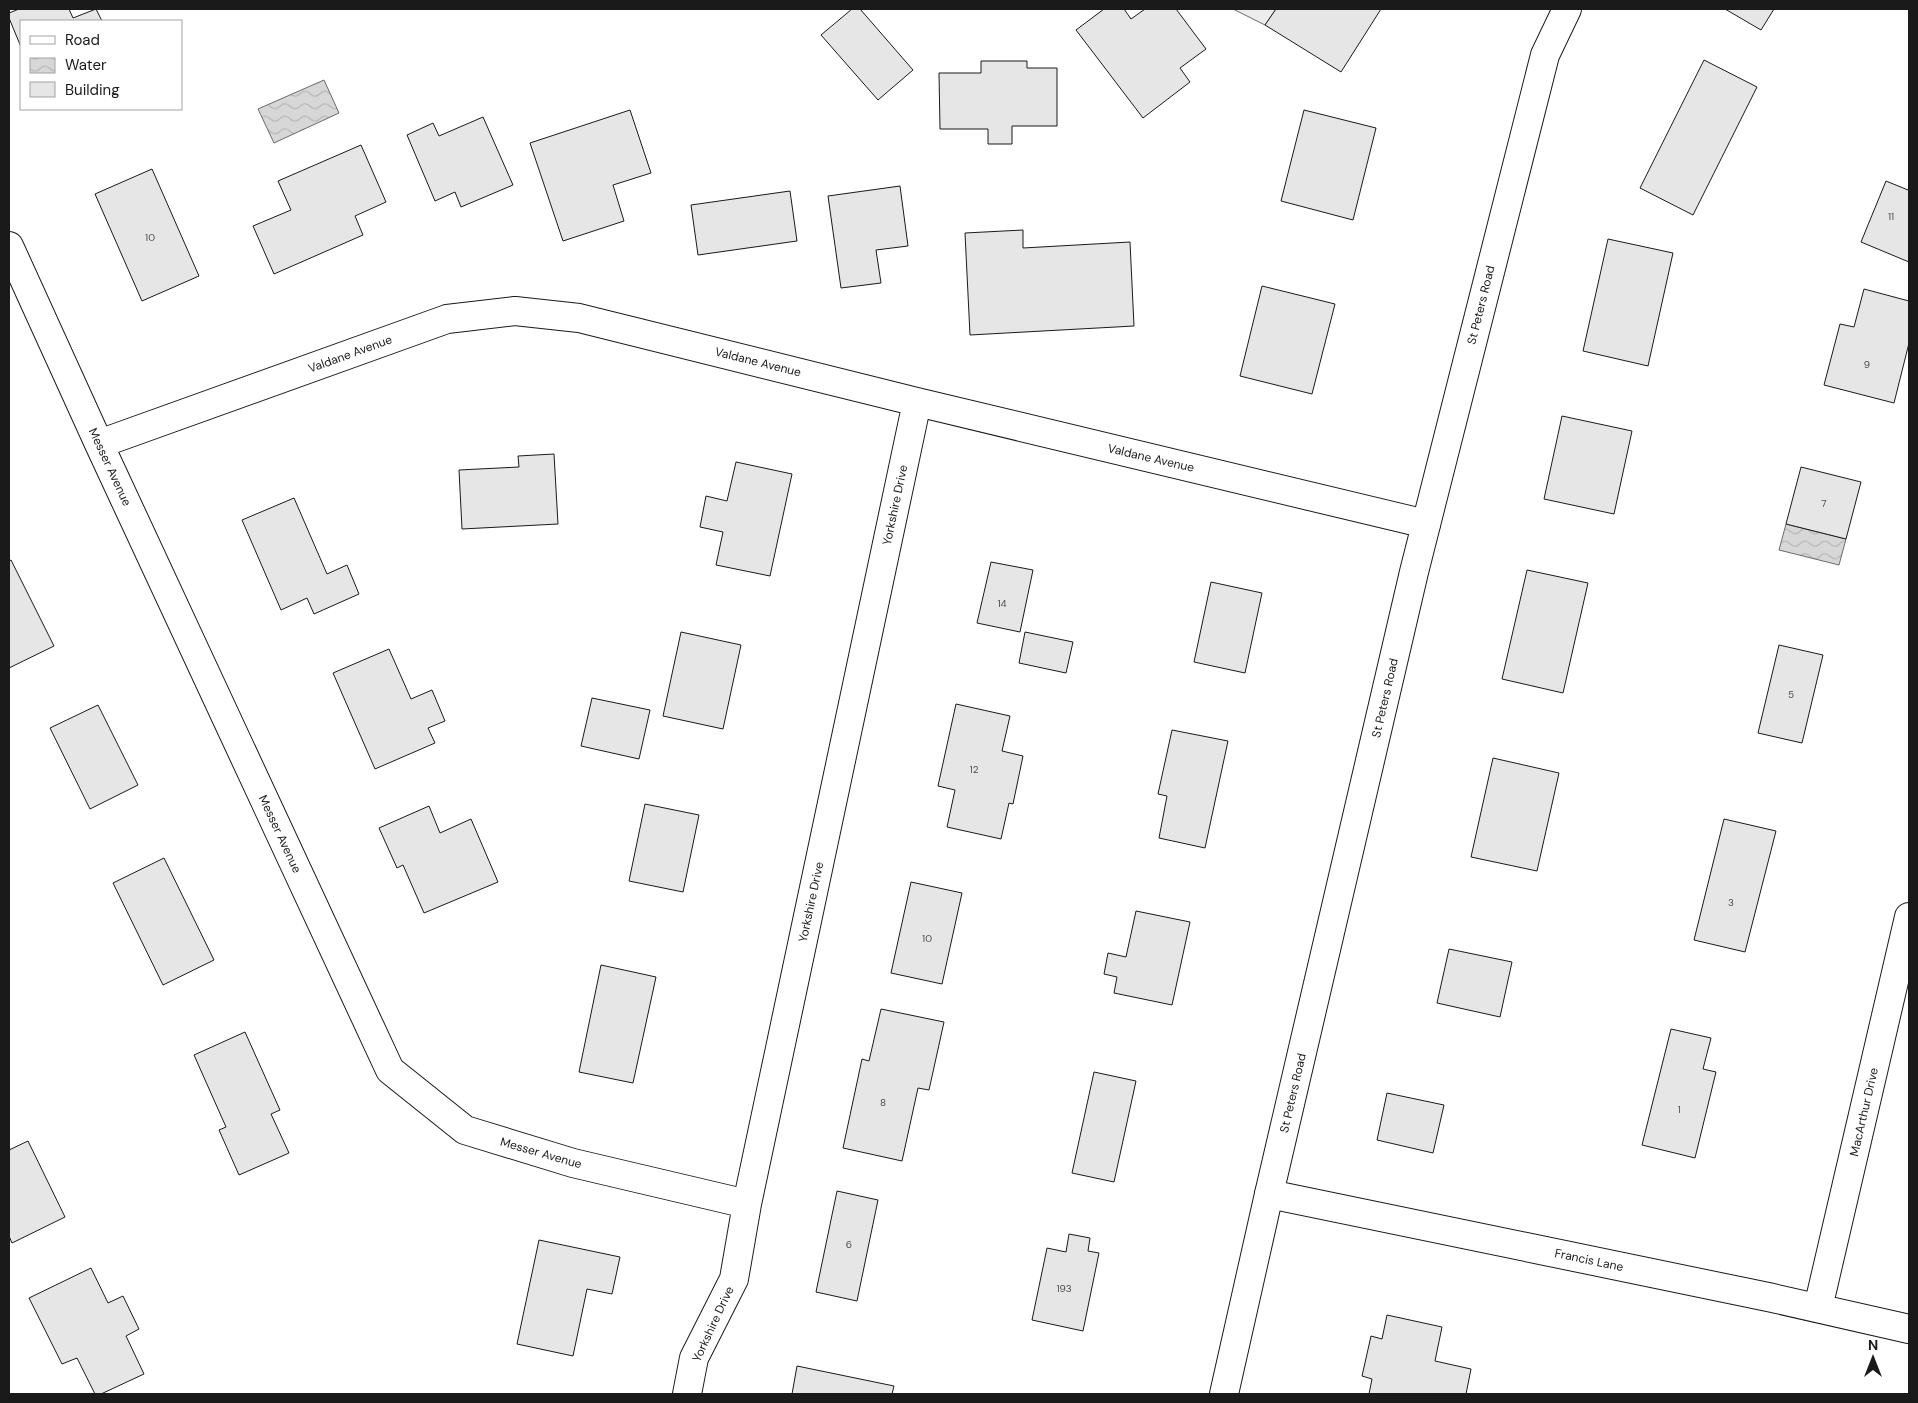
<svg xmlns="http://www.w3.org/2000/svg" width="1918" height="1403" viewBox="0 0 1918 1403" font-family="'DM Sans',sans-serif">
<defs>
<pattern id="water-waves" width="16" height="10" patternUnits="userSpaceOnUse" patternTransform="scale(1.25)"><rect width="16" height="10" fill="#d7d7d7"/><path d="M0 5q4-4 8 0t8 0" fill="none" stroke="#b8b8b8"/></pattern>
</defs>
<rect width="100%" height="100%" fill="#fff"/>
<path fill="#ededed" stroke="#6a6a6a" d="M1233,9H1276L1265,25Z"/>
<path fill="url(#water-waves)" stroke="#6a6a6a" d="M324,80L339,113L274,143L258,109Z
M1786,524L1846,539L1839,565L1779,550Z"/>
<path fill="#e6e6e6" stroke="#1a1a1a" d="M19,9H69L73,18L96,9L102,21H21V47L9,18V13Z
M852,9H860L913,70L878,100L821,35Z
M1104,9H1124L1131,19L1145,9H1176L1206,49L1180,68L1190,82L1143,118L1076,30Z
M1276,9H1381L1341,72L1265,25Z
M1725,9H1774L1761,30Z
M1704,60L1757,87L1693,215L1640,188Z
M981,61H1027V68H1057V126H1012V144H988V129H940L939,73H981Z
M630,110L651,173L613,185L624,221L563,241L530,143Z
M1304,110L1376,128L1353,220L1281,201Z
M483,117L513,185L461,207L455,192L435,201L407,135L433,123L439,136Z
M361,145L386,202L355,216L363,235L274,274L253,226L291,210L278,181Z
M152,169L199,276L142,301L95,194Z
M1886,181L1908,190L1909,187V262L1861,242Z
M900,186L908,246L876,250L881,283L841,288L828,196Z
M790,191L797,241L698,255L691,205Z
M1023,230V248L1130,242L1134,326L970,335L965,233Z
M1608,239L1673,253L1648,366L1583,351Z
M1262,286L1335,304L1312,394L1240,376Z
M1864,289L1909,301V343L1894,403L1824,385L1840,324L1854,327Z
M1562,416L1632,431L1614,514L1544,499Z
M554,454L558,524L462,529L459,470L519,467L518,456Z
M736,462L792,474L770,576L716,565L723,532L700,527L706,496L727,501Z
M1801,467L1861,482L1846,539L1786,524Z
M294,498L327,574L347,565L359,594L314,614L307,598L281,610L242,520Z
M11,560L54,646L9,668V561Z
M991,562L1033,570L1020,632L977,623Z
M1527,570L1588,583L1563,693L1502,679Z
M1211,582L1262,593L1245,673L1194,662Z
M681,632L741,645L723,729L663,716Z
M1025,632L1073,642L1066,673L1019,663Z
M1779,645L1823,655L1802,743L1758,733Z
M389,649L411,699L432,690L445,721L428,728L435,743L375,769L333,673Z
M592,698L650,710L639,759L581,746Z
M956,704L1010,716L1002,751L1023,756L1013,804L1009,803L1001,839L947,827L955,790L938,786Z
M98,705L138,785L90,809L50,728Z
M1172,730L1228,741L1205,848L1159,838L1167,796L1158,794Z
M1493,758L1559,773L1537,871L1471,857Z
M645,804L699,815L683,892L629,881Z
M429,806L440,833L471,819L498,882L424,913L403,865L397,868L379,828Z
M1724,819L1776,831L1745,952L1694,940Z
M164,858L214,960L163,985L113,883Z
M911,882L962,893L942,984L891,973Z
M1136,911L1190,922L1172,1005L1114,993L1117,977L1104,974L1108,953L1126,957Z
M1449,949L1512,962L1500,1017L1437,1003Z
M601,965L656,977L633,1083L579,1072Z
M881,1009L944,1022L929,1090L918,1088L902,1161L843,1148L862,1059L869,1061Z
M1671,1029L1711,1038L1703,1069L1716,1072L1695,1158L1642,1145Z
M245,1032L280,1110L271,1114L289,1153L239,1175L219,1130L226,1127L194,1055Z
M1094,1072L1136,1081L1114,1182L1072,1173Z
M1387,1093L1444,1105L1433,1153L1377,1140Z
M28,1141L65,1217L12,1243L9,1236V1150Z
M837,1191L878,1200L857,1301L816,1292Z
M1069,1234L1090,1238L1088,1251L1099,1253L1083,1331L1032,1320L1047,1248L1066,1252Z
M539,1240L620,1257L612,1294L587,1289L573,1356L517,1344Z
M91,1268L108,1303L123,1296L139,1329L126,1336L144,1374L101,1394H95L77,1358L62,1364L29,1298Z
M1387,1315L1442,1327L1435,1361L1471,1369L1466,1394H1369L1372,1379L1362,1376L1371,1336L1382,1339Z
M797,1366L894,1386L892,1394H792Z"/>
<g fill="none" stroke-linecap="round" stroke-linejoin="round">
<defs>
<path id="minor" d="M9,246L99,444L390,1070L465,1130L573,1163L747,1204
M99,444L447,319L515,311L579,318L917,402L1426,524
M1269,1194L1768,1297L1909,1329
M1818,1308L1909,917
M687,1394L694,1358L734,1279L747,1204L917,402"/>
<path id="primary" d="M1224,1394L1269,1194L1414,572L1545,55L1567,9"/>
</defs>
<use href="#minor" stroke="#1a1a1a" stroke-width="30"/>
<use href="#primary" stroke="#1a1a1a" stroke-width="30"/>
<use href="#minor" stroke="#fff" stroke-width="28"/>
<use href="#primary" stroke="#fff" stroke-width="28"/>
</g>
<g text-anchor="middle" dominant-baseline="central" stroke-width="4" stroke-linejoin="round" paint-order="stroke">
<g font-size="10" fill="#4d4d4d">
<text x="1891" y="216">11</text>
<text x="150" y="237">10</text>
<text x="1867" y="364">9</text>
<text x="1824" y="503">7</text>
<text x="1002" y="603">14</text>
<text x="1791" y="694">5</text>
<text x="974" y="769">12</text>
<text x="1731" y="902">3</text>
<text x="927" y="938">10</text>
<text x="883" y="1102">8</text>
<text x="1679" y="1109">1</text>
<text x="849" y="1244">6</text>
<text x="1064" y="1288">193</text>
</g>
<g font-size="12" fill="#1a1a1a" stroke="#fff">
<text transform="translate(1481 305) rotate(-76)">St Peters Road</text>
<text transform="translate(350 354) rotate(-20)">Valdane Avenue</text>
<text transform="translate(758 362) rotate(14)">Valdane Avenue</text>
<text transform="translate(1151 458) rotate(13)">Valdane Avenue</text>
<text transform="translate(110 467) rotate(65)">Messer Avenue</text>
<text transform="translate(895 505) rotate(-78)">Yorkshire Drive</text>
<text transform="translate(1385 698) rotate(-77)">St Peters Road</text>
<text transform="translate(280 834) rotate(65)">Messer Avenue</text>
<text transform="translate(811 902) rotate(-78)">Yorkshire Drive</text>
<text transform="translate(1293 1093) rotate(-77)">St Peters Road</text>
<text transform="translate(1864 1112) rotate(-77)">MacArthur Drive</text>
<text transform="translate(541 1153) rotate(16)">Messer Avenue</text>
<text transform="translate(1589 1260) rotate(12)">Francis Lane</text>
<text transform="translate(713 1324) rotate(-65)">Yorkshire Drive</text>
</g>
</g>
<rect width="1918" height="1403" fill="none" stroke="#1a1a1a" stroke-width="20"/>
<rect x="20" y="20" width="162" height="90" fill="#ffffff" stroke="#a3a3a3"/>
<rect x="30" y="36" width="25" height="8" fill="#ffffff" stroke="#a3a3a3"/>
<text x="65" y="45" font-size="15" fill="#1a1a1a">Road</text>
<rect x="30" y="58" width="25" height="15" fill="url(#water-waves)" stroke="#a3a3a3"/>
<text x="65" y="70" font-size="15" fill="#1a1a1a">Water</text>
<rect x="30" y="82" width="25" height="15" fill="#e6e6e6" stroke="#a3a3a3"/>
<text x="65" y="95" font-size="15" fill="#1a1a1a">Building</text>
<g transform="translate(1873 1358)" stroke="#ffffff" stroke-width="4" paint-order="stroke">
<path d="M0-4L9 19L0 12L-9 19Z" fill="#1a1a1a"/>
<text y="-8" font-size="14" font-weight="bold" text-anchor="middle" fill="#1a1a1a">N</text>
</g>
</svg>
